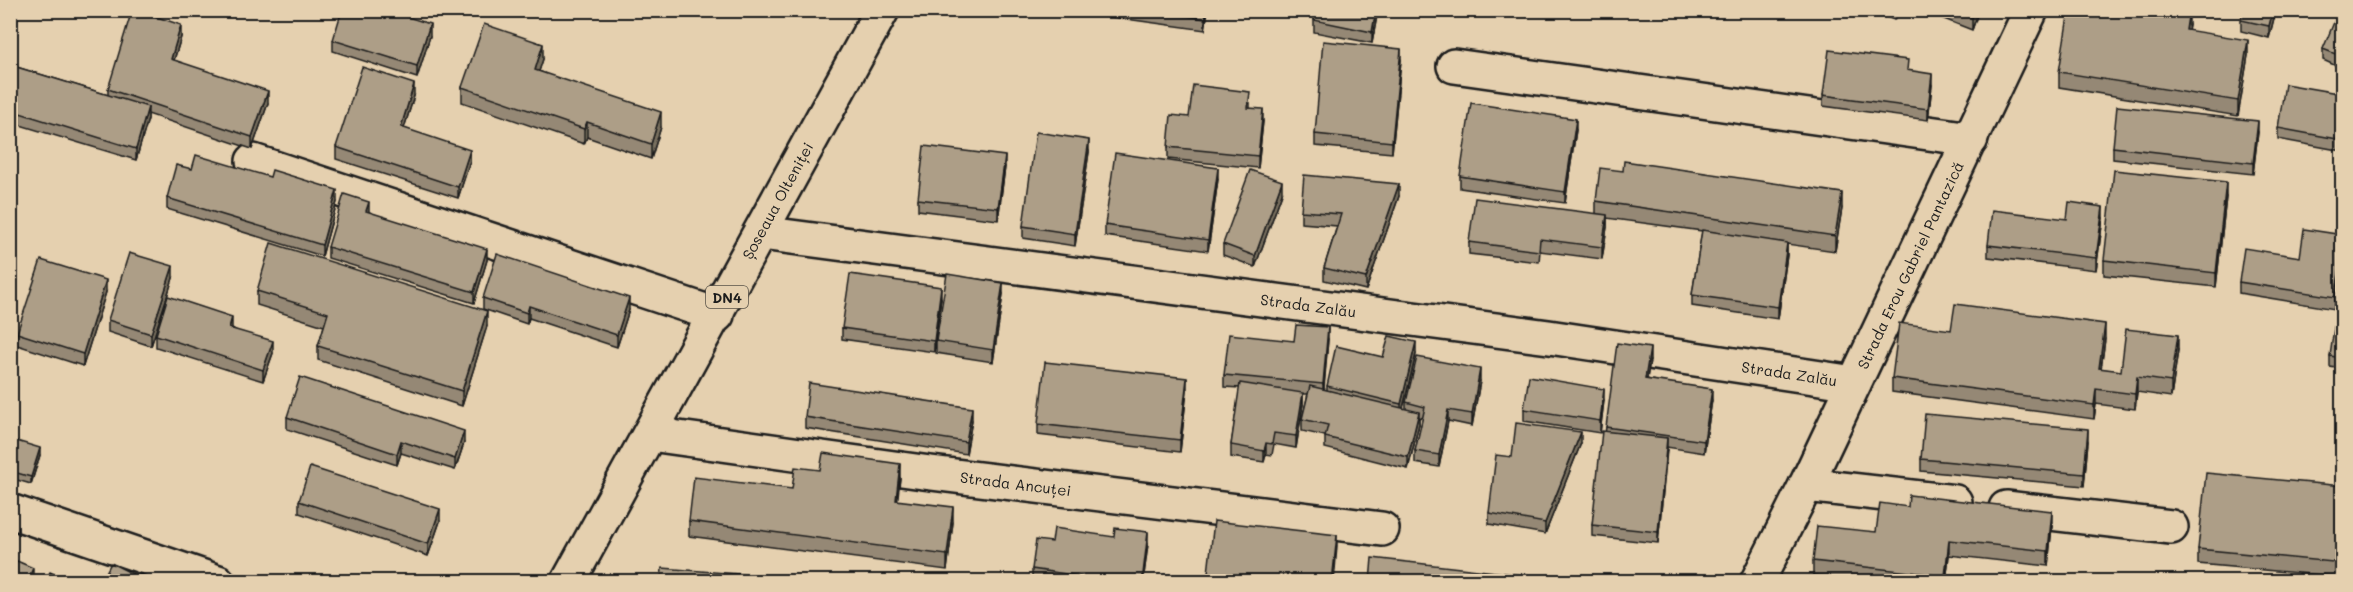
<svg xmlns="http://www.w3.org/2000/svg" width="2353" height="592" viewBox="0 0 2353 592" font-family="Mali,sans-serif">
<rect width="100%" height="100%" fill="#e5d0af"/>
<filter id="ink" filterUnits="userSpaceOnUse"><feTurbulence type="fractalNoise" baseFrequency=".0167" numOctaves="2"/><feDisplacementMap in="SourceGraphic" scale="12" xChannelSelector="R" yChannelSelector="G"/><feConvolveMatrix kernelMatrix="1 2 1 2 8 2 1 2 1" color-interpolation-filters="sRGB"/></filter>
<g filter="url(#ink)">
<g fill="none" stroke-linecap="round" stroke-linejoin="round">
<defs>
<g id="minor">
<path d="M1454,66L1971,139"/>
<path d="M253,161L717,315"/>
<path id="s1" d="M761,233L1549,337L1854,383"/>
<path id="s2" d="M650,434L923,472L1382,529"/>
<path d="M1806,485L1955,502"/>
<path d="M2006,508L2171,527"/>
<path d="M10,511L218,582"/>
<path id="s3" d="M1757,582L1806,485L2031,10"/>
</g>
<g id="major">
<path id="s4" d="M568,582L882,10"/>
</g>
</defs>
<use href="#minor" stroke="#1c1c1c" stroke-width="38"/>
<use href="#major" stroke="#1c1c1c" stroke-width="38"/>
<use href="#minor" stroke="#e5d0af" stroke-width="33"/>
<use href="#major" stroke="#e5d0af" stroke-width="33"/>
</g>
<path fill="#958874" stroke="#1c1c1c" stroke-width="1.5" d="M1112,10H1208L1205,30L1112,17Z
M1316,10H1378L1372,43L1314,32V20Z
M1869,10H1898L1894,20Z
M1921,10H1979L1972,30Z
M2276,10L2269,38L2241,31V20Z
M2343,10V69L2323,60V49Z
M2189,25L2188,30L2248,55L2238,116L2059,87V72Z
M430,36L417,78L333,51V40Z
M181,37L174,60L268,103L252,149L148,114V119L136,160L10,122V65L108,95V89Z
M543,59L539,71L661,127L651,159L587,137L584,144L462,102V87Z
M1401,60L1392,153L1315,146V134Z
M1908,71L1932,85L1928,120L1823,106V95Z
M2343,94V151L2278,139V128Z
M414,96L404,128L470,161L458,198L336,159V147Z
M1250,103V108L1263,121L1258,168L1168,159V147L1189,117Z
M1576,130L1565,203L1460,188V176Z
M2258,132L2253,174L2113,159V147Z
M1089,152L1075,246L1023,238V226Z
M1005,167L998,220L918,210V199Z
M192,169L337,202L322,256L167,209V198Z
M1218,179L1208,251L1105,236V225Z
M1282,193L1255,267L1223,255V244Z
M1399,196L1366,290L1324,280V268L1337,226L1301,223V211Z
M2226,197L2216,287L2104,275V260Z
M1596,201L1842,208L1835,251L1787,244V255L1778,319L1692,306V295L1702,231L1607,218V227L1602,259L1540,251L1539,262L1469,254V242L1596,214Z
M369,212L487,260L474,303L328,258V247Z
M2103,218L2096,270L1988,257V245L2067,219Z
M2343,235V261L2335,309L2239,293V282L2300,257Z
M173,278L151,346L108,332V320Z
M257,291L487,326L462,406L318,360V346L324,326L257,305Z
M106,292L83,366L17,345V333Z
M1003,294L993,362L936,353V341Z
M483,298L629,310L617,347L529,318L527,324L483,309Z
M941,298L934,352L842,339V328Z
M2343,322V369L2330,367V356Z
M232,328L273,353L263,381L156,347V335Z
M1951,330L2105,339L2101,369L2121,371L2178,350L2171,397L2137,392L2135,409L2096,404L2094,419L1892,392V378Z
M1328,339L1324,389L1327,390V386L1383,357L1416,354L1403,408L1406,409V402L1480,381L1472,426L1448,421L1439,467L1415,463V451L1423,418L1419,417V424L1408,469L1325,448V436L1302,431V419L1308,394H1303V404L1296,448L1274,444L1272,455L1266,454L1264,462L1231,457V445L1240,388L1224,387V375L1294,341Z
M1650,360L1647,379L1712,400L1704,453L1667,447L1658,543L1592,536V525L1606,427Z
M1187,390L1180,452L1038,435V424Z
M1604,400L1600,433L1524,421V409Z
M287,417L464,443L455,470L401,453L397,465L287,429Z
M805,417L972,420L966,454L805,428Z
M10,439L40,455L31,484L10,478Z
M2088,441L2084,486L1921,471V459Z
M1581,443L1545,534L1489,524V513L1512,457Z
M820,470L900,478L897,500L953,522L947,570L689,536V521L792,489Z
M2343,486V577L2198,564V549Z
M299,501L440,521L428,556L299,513Z
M2052,526L2048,566L1949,555L1946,582H1867L1813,575V561L1876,532Z
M1148,544L1143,582L1032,581V569Z"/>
<path fill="#796f5e" stroke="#1c1c1c" stroke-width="1.5" d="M1207,10H1208L1205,30V19Z
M1376,10H1378L1372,43V32Z
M1894,10H1898L1894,20Z
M1975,10H1979L1972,30V18Z
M2189,10V25L2186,45V30Z
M2273,10H2276L2269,38V26Z
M430,24V36L417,78V66Z
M181,25V37L171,70V59Z
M2248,40V55L2238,116V101Z
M543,44V59L535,84V70Z
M1401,49V60L1392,153V142Z
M1932,74V85L1928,120V109Z
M414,84V96L401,138V127Z
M268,91V103L252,149V137Z
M148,107V119L136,160V149Z
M1263,109V121L1258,168V156Z
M661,112V127L651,159V144Z
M1576,119V130L1565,203V192Z
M2258,121V132L2253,174V163Z
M587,122V137L584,144V129Z
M1089,140V152L1075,246V234Z
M470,150V161L458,198V187Z
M1005,156V167L998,220V208Z
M1218,168V179L1208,251V240Z
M1282,181V193L1255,267V256Z
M2226,182V197L2216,287V273Z
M1399,184V196L1366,290V278Z
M337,190V202L322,256V245Z
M1842,193V208L1835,251V236Z
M369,202V213L366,211Z
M2103,207V218L2096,270V258Z
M1607,215V227L1602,259V247Z
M1787,243V255L1778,319V307Z
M487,249V260L474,303V292Z
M2343,250V261L2335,309V297Z
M173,266V278L151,346V334Z
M106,280V292L83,366V354Z
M1003,283V294L993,362V350Z
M941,287V298L934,352V341Z
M629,298V310L617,347V335Z
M529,306V318L527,324V313Z
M487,311V326L462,406V391Z
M232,317V329L229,328Z
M2105,324V339L2099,383V368Z
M1328,327V339L1323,396V384Z
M2178,335V350L2171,397V382Z
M273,341V353L263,381V370Z
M1416,342V354L1401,416V404Z
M1650,348V360L1645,390V379Z
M1480,369V381L1472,426V414Z
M2137,377V392L2135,409V394Z
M1187,378V390L1180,452V440Z
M1604,389V400L1600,433V421Z
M1712,389V400L1704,453V441Z
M2096,389V404L2094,419V405Z
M1303,393V404L1296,448V436Z
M972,408V420L966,454V442Z
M1448,410V421L1439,467V455Z
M1419,412V424L1408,469V457Z
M2088,429V441L2084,486V474Z
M464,431V443L455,470V459Z
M1581,432V443L1545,534V523Z
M1667,438V450L1658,543V532Z
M401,441V453L397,465V454Z
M1266,443V454L1264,462V451Z
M40,448V455L31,484V477Z
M900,464V478L896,515V500Z
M953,507V522L947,570V555Z
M440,509V521L428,556V544Z
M2052,511V526L2048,566V551Z
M1148,532V544L1143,582H1142Z
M1337,535V546L1334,582H1332Z
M1949,540V555L1946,582H1945Z
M33,568V579L32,582H27Z"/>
<path fill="#ad9e87" stroke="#1c1c1c" stroke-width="1.5" d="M132,10H136L181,25L171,59L268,91L252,137L108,89Z
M342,10H386L430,24L417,66L333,40Z
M1148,10H1207L1205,19Z
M1316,10H1376L1372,32L1314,20Z
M1952,10H1975L1972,18Z
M2069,10H2090L2126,16L2127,10H2189L2186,30L2248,40L2238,101L2059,72Z
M2243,10H2273L2269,26L2241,20Z
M2339,10H2343V57L2323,49Z
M484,24L543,44L535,70L661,112L651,144L587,122L584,129L462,87Z
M1323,41L1401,49L1392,142L1315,134Z
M1829,50L1908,60L1907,70L1932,74L1928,109L1823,95Z
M10,65L148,107L136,149L10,110Z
M362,67L414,84L401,127L470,150L458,187L336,147Z
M2285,84L2343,94V140L2278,128Z
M1193,85L1250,92L1248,108L1263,109L1258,156L1168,147L1171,115L1189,117Z
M1471,103L1576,119L1565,192L1460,176Z
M2117,106L2258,121L2253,163L2113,147Z
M1036,132L1089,140L1075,234L1023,226Z
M924,146L1005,156L998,208L918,199Z
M1115,153L1218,168L1208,240L1105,225Z
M196,155L270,177L272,170L337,190L322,245L167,198L176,165L192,169Z
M1624,161L1842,193L1835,236L1596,201L1600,168L1623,171Z
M1250,170L1282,181L1255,256L1223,244Z
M2114,170L2226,182L2216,273L2104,260Z
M1304,175L1399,184L1366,278L1324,268L1341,214L1301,211Z
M344,194L369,202L366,211L487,249L474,292L328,247Z
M1475,198L1607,215L1602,247L1540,239L1539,251L1469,242Z
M2069,202L2103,207L2096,258L1988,245L1992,210L2067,219Z
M2304,229L2343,235V250L2335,297L2239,282L2244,248L2300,257Z
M1702,230L1787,243L1778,307L1692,295Z
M271,243L487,311L462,391L318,346L328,313L257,291Z
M129,253L173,266L151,334L108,320Z
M497,254L629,298L617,335L529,306L527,313L483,298Z
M41,260L106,280L83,354L17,333Z
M850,274L941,287L934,341L842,328Z
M947,274L1003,283L993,350L936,341Z
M168,296L232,317L229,328L273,341L263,370L156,335Z
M1955,304L2105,324L2099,368L2121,371L2126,329L2178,335L2171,382L2137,377L2135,394L2096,389L2094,405L1892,378L1899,323L1951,330Z
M2335,321L2343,322V358L2330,356Z
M1296,325L1328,327L1323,384L1224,375L1229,334L1294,341Z
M1389,336L1416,342L1401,404L1327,386L1336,346L1383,357Z
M1617,343L1650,348L1645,379L1712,389L1704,441L1606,427Z
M1417,357L1480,369L1472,414L1448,410L1439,455L1415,451L1425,407L1406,402Z
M1045,362L1187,378L1180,440L1038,424Z
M1529,376L1604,389L1600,421L1524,409Z
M300,377L464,431L455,459L401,441L397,454L287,417Z
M809,383L972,408L966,442L805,417Z
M1240,383L1303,393L1296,436L1274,433L1272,444L1266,443L1264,451L1231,445Z
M1310,386L1419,412L1408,457L1325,437L1328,425L1302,419Z
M1925,414L2088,429L2084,474L1921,459Z
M1516,423L1581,432L1545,523L1489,513L1496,455L1512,457Z
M1602,431L1667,438L1658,532L1592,525Z
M10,439L40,448L31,477L10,471Z
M823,453L900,464L896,500L953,507L947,555L689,521L694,477L792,489L795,467L820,470Z
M310,467L440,509L428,544L299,501Z
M2206,473L2343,486V563L2198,549Z
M1909,495L2052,511L2048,551L1949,540L1945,576L1813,561L1817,526L1876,532L1880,503L1908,507Z
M1214,521L1337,535L1332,582H1207Z
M1054,528L1114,537L1115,528L1148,532L1142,582H1121L1032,569L1036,540L1052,542Z
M10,558L33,568L27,582H10Z
M1372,558L1585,582H1370Z
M111,563L145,580L144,582H101Z
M662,568L790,578V582H661Z
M50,572L70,582H45Z"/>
</g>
<g text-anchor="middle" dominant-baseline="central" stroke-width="4.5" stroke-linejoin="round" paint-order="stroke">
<rect fill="#e5d0af" stroke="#585248" stroke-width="1.5" x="706" y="286" width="42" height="22" rx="4.5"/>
<g font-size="14" font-weight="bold" fill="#1c1c1c">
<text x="727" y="297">DN4</text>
</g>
<g font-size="15" fill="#1c1c1c" stroke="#e5d0af">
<text stroke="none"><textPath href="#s4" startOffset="435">Șoseaua Olteniței</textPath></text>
<text stroke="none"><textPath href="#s3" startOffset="352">Strada Erou Gabriel Pantazică</textPath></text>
<text stroke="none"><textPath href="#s1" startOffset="552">Strada Zalău</textPath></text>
<text stroke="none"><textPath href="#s1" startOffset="1038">Strada Zalău</textPath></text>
<text stroke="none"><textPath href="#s2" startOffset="369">Strada Ancuței</textPath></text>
</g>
</g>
<rect width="2353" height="592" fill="none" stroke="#e5d0af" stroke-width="36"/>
<rect x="18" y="18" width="2317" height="556" fill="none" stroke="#1c1c1c" stroke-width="2" filter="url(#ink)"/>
</svg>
